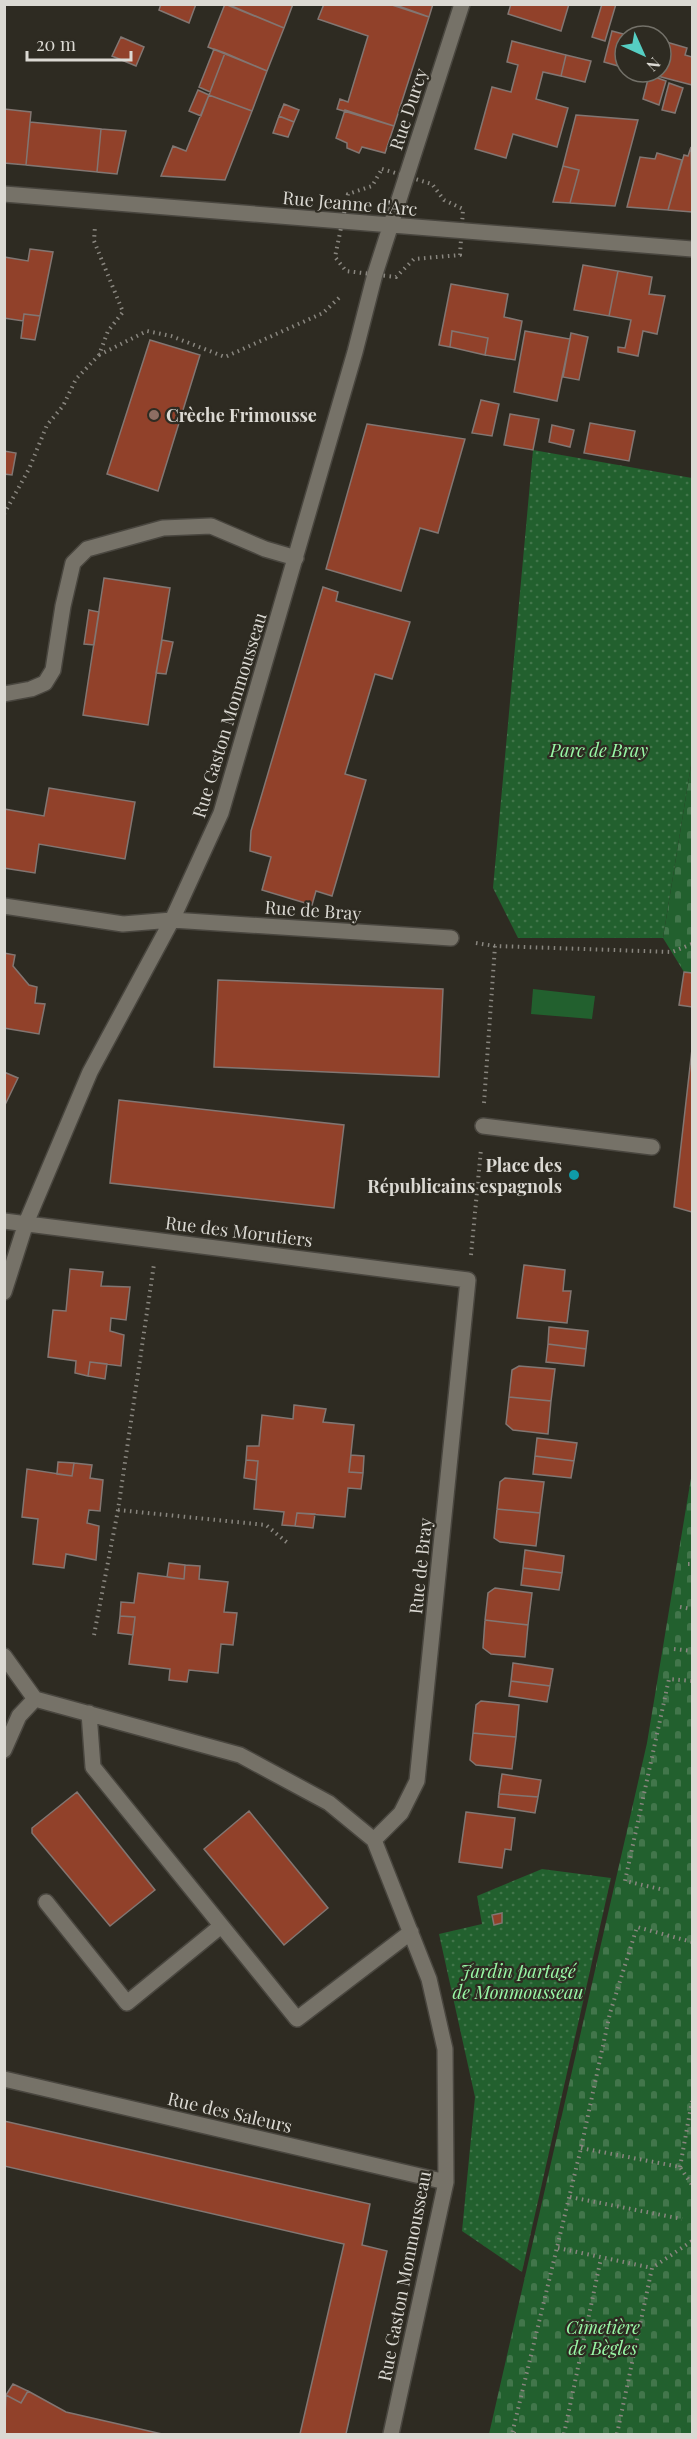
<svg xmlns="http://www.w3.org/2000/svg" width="697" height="2439" viewBox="0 0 697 2439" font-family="'Playfair Display',serif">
<defs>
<pattern id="cemetery-stones" width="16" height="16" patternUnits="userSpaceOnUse" patternTransform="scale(1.5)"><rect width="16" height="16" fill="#22602e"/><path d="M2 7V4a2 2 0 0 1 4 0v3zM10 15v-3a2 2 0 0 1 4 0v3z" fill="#42764b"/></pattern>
<pattern id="park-dots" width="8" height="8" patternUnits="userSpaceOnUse" patternTransform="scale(1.5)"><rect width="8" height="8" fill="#22602e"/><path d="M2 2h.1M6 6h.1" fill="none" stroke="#42764b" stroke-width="1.8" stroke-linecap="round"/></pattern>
</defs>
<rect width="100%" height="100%" fill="#2e2b22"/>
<path fill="url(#cemetery-stones)" d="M692,759V973L684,972L663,938Z
M692,1472V2434H489L647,1743Z"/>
<path fill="url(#park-dots)" d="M533,450L692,478V759L663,938H518L493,888Z
M542,1869L611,1878L522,2272L462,2231L475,2097L439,1934L482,1924L477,1896Z"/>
<path fill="#22602e" d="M533,989L595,996L592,1019L531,1014Z"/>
<path fill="#91412a" stroke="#827672" stroke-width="1.5" d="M161,4H196L189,23L159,10Z
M225,4L284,28L267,71L208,47Z
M227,4H293L284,28Z
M324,4H389L429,17L394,126L337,109L340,99L348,102L368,36L318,19Z
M393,4H433L429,17Z
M511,4H569L561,31L508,14Z
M602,4H616L605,41L592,37Z
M612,31L627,35L625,36V68L604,62Z
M121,37L144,47L136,66L112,56Z
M512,41L566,55L561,76L543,72L536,99L568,108L557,147L513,134L506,158L475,149L492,87L511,92L518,65L507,62Z
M663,41L687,48L685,55L692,57V85L642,72H661Z
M214,49L225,53L210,92L199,87Z
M225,53L267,71L252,111L209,95Z
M566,55L591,61L585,82L561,76Z
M649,75L666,81L659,105L643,99Z
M669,83L683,88L675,113L662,110Z
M198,90L209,95L201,116L189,111Z
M209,95L252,111L225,180L161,176L173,146L186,151Z
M284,104L299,110L294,122L279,116Z
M4,109L31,112L26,165L4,163Z
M345,110L394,126L385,153L362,147L359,153L347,148V143L336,138Z
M576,115L638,120L615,206L570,203L579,170L563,166Z
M279,116L294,122L288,137L273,133Z
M30,122L101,129L97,172L26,165Z
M101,129L126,131L117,174L97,172Z
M691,147L692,212L668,210L684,155L688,156Z
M657,153L682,160L668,210L627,207L640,157L655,159Z
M563,166L579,170L570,203L553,202Z
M30,249L53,252L40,316L24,314L23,321L4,318V257L28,261Z
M583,265L618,271L609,316L574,310Z
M618,271L652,277L649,294L665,296L657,334L643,331L638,356L618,352V347L625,348L631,320L609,316Z
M451,284L508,294L504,317L522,321L515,360L485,355L488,338L452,331L450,347L439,345Z
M24,314L40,316L35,340L21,338Z
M452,331L488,338L485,355L450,347Z
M525,331L570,339L557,401L514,392Z
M571,333L588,337L579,380L563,377Z
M150,340L200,355L158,491L107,474Z
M481,400L499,404L492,436L472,433Z
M510,414L539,419L533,450L504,445Z
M590,423L635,431L629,461L584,453Z
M367,424L465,439L438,533L420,528L401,591L326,569Z
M552,425L574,430L570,447L549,442Z
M4,451L16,453L12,475L4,474Z
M104,578L170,588L148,725L83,715Z
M323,587L338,592L336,601L410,622L392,679L375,674L345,774L366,780L332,896L316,891L312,905L262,890L271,857L250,851L251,831Z
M89,610L99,612L94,645L84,644Z
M162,640L173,642L166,674L156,673Z
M49,788L135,802L125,859L39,844L35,873L4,868V809L44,816Z
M4,953L15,955L13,966L29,985L37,987L35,1003L45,1004L39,1034L4,1028Z
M684,972L692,973V1007L679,1005Z
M218,980L443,989L439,1077L214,1067Z
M692,1049V1212L674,1207Z
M4,1072L18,1078L4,1107Z
M119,1100L344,1125L334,1208L110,1183Z
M524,1265L565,1270L563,1291H571L567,1323L517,1318Z
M70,1269L103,1272L101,1286L130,1287L126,1320L111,1318L110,1331L124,1335L121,1366L90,1362L88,1376L75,1373L76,1361L48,1357L53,1310L66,1311Z
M549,1327L588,1331L586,1349L548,1344Z
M548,1344L586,1349L584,1366L546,1362Z
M90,1362L107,1364L105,1379L88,1376Z
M519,1366L555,1369L551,1401L509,1397L512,1370Z
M509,1397L551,1401L548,1434L513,1430L506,1424Z
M294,1405L326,1409L323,1422L354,1425L349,1472L363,1473L361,1489L348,1488L345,1517L297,1513L295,1526L282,1525L284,1512L254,1509L258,1461L246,1460L247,1446H259L262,1415L293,1419Z
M537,1438L577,1443L574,1461L535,1456Z
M351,1455L364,1456L363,1473L349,1472Z
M535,1456L574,1461L571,1478L533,1474Z
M246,1460L258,1461L256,1480L244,1478Z
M58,1462L74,1463L72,1476L57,1474Z
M74,1463L92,1465L90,1478L103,1480L100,1511L89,1510L87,1523L99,1526L96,1560L66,1554L64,1568L33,1564L38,1519L22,1517L27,1469L72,1476Z
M505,1478L544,1482L540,1513L497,1509L500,1482Z
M497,1509L540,1513L536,1546L500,1542L494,1538Z
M297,1513L315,1514L313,1528L295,1526Z
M525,1550L564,1556L562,1573L523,1568Z
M169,1563L185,1565L184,1579L167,1577Z
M185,1565L200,1566L199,1579L228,1582L224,1612L237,1613L233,1645L221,1644L218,1673L189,1670L187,1682L169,1680L170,1669L129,1664L135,1617L120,1616L121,1602L134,1603L138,1573L184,1579Z
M523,1568L562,1573L559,1590L521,1585Z
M495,1588L532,1593L528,1625L485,1620L488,1593Z
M120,1616L135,1617L133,1635L118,1633Z
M485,1620L528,1625L525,1657L491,1654L483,1648Z
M513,1663L553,1669L550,1686L511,1681Z
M511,1681L550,1686L547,1702L509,1696Z
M481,1701L519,1705L516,1737L473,1733L476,1705Z
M473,1733L516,1737L512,1769L476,1765L470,1760Z
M502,1774L541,1780L538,1797L499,1794Z
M77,1792L155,1890L110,1926L32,1833V1828Z
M499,1794L538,1797L535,1813L498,1807Z
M249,1811L328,1908L284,1945L204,1849Z
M466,1812L515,1818L511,1850L505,1849L502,1868L459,1862Z
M502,1913V1923L494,1925L492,1915Z
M4,2121L370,2204L362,2245L387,2251L346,2434H300L344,2244L4,2166Z
M13,2384L28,2391L21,2403L6,2395Z
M28,2391L66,2412L162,2434H4L6,2395L21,2403Z"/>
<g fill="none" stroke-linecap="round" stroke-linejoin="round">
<defs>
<path id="minor" d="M4,194L692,249
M4,694L31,689L45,683L53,670L63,606L73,563L87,549L163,528L211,526L265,549L296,558
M4,906L123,924L172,920L451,938
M483,1126L652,1147
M4,1221L468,1280L417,1781L401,1813L374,1840
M4,1292L26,1223L90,1072L172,920L221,813L355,352L375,274L462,4
M4,1656L35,1699L240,1755L329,1803L374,1840L429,1979L445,2049L446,2182L391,2434
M89,1713L93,1767L297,2019L411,1932
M4,1750L19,1716L35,1699
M46,1902L127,2003L221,1926
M4,2079L446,2182"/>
</defs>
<use href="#minor" stroke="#49463f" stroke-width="18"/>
<path stroke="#89867f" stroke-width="4" stroke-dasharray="1.5 4.5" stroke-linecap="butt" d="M382,169L432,184L444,200L463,209L460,255L414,259L396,277L346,271L335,257L348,194L372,186Z
M99,355L147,331L171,336L225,357L323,313L342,295
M4,514L29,469L47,425L63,406L76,379L99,355L108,331L123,312L94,241L95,226
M476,943L495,946L672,952L692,944
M484,1103L495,946
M471,1255L481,1149
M118,1510L266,1525L290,1545
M688,1564H692
M680,1607L692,1609
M94,1635L118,1510L154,1264
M674,1649L692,1651
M660,1889L625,1881L669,1679L692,1681
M581,2148L680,2167L692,2185
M680,2167L692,2101
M570,2197L682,2219
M558,2248L652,2268
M516,2434H512L581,2148L610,2013L637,1927L692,1942
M564,2434L601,2258
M617,2434L652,2268L692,2241"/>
<use href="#minor" stroke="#767268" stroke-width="15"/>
</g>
<circle fill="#8d6e63" stroke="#2e2b22" stroke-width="2" cx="154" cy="415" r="6"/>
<circle fill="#0f9aa8" stroke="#2e2b22" stroke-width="2" cx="574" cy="1175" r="6"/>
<g text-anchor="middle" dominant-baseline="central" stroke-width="4.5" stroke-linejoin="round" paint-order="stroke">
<g font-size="18" fill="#dbd9d3" stroke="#2e2b22">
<text transform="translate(408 109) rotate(-72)">Rue Durcy</text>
<text transform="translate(350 203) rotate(5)">Rue Jeanne d'Arc</text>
<text transform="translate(229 715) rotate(-73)">Rue Gaston Monmousseau</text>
<text transform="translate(313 910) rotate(4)">Rue de Bray</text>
<text transform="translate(239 1231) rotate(7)">Rue des Morutiers</text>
<text transform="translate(420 1566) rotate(-84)">Rue de Bray</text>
<text transform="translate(230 2112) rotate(13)">Rue des Saleurs</text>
<text transform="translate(404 2276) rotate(-79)">Rue Gaston Monmousseau</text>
</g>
<g font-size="18" font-weight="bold" fill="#dbd9d3" stroke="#2e2b22" text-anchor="start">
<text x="166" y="415">Crèche Frimousse</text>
<text x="562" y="1165" text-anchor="end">Place des<tspan x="562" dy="21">Républicains espagnols</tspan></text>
</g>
<g font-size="18" font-style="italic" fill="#99f8a6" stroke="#2e2b22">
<text x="599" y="750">Parc de Bray</text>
<text x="518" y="1971">Jardin partagé<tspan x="518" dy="21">de Monmousseau</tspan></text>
<text x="603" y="2327">Cimetière<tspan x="603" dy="21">de Bègles</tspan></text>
</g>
</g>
<rect width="697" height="2439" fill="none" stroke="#dbd9d3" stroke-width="12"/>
<g transform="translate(643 54) rotate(135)"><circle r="28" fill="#2e2b22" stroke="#737169" stroke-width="1.5"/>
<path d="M0-4.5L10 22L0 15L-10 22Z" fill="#56cec3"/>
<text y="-9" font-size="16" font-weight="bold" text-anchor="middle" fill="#dbd9d3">N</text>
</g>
<path d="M27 51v9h104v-9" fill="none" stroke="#dbd9d3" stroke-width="3"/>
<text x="36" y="51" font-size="18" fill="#dbd9d3" stroke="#2e2b22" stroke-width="4.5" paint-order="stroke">20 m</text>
</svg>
